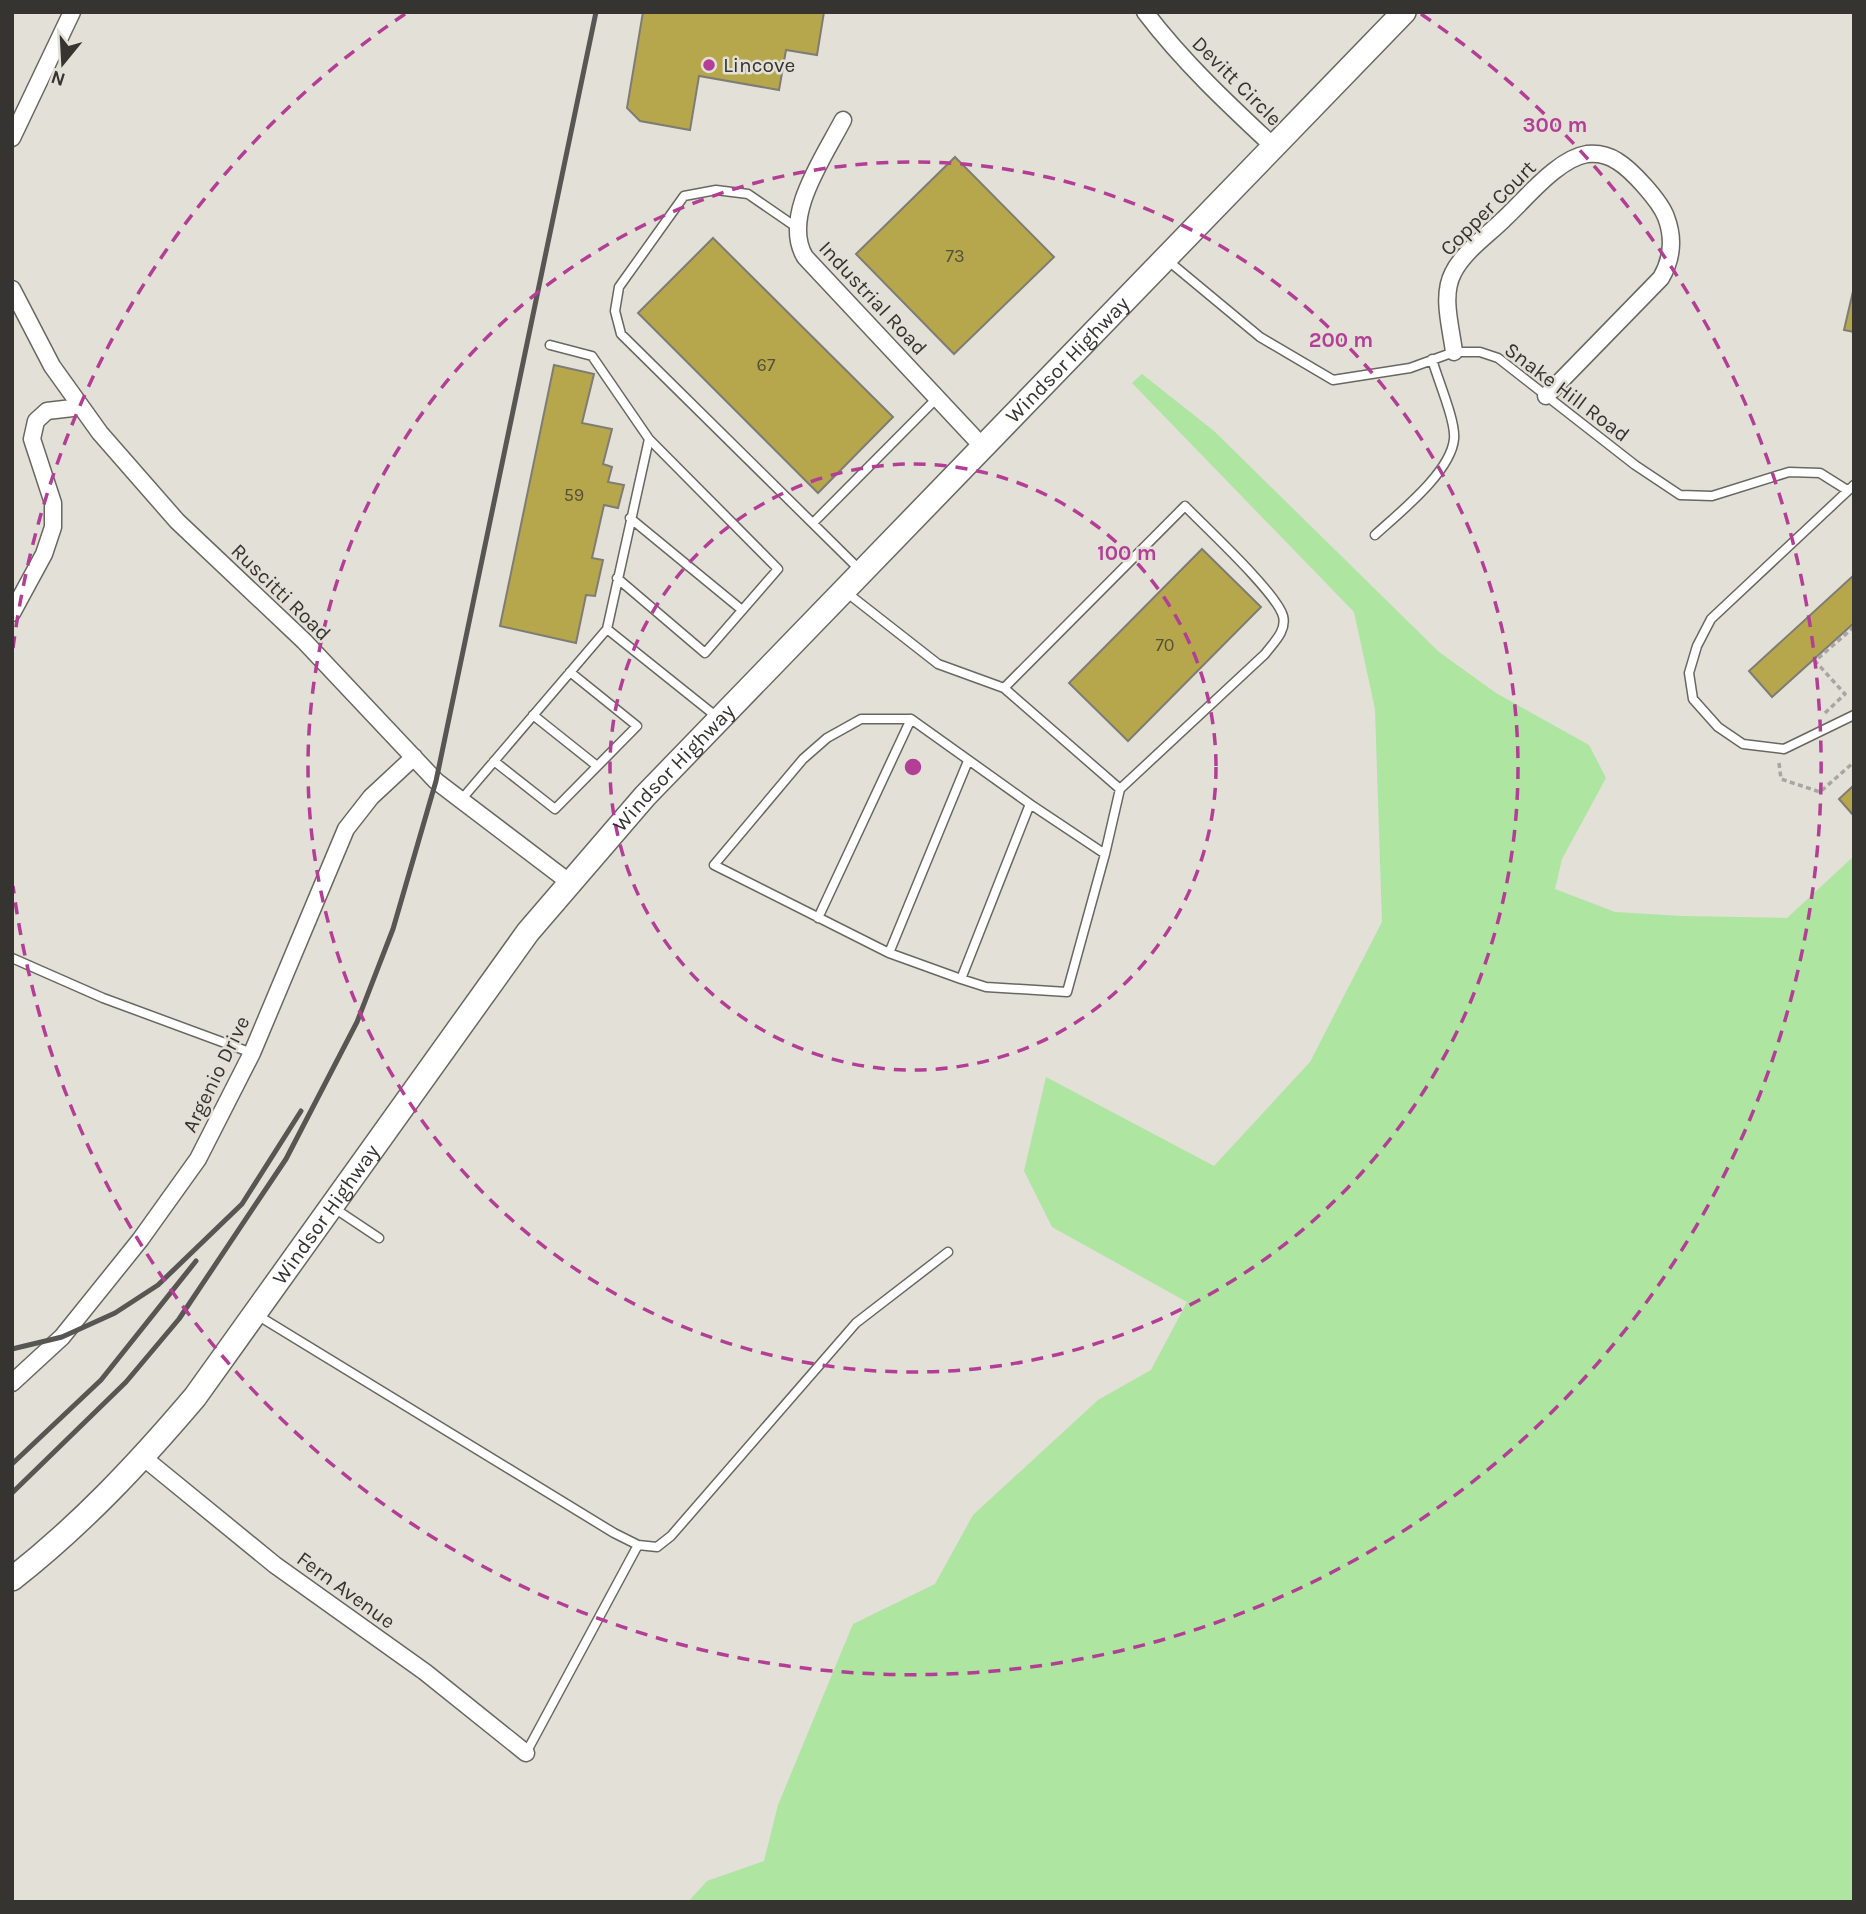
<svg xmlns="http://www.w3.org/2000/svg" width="1866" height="1914" viewBox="0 0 1866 1914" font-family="Karla,sans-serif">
<rect width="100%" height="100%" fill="#e2e0d7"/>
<path fill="#ade5a1" d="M1142,374L1214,431L1439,652L1496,693L1589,745L1606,778L1562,859L1555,889L1615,912L1682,916L1787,918L1854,856V1902H688L707,1881L764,1861L778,1805L853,1624L935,1584L973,1515L1098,1400L1151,1370L1187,1302L1052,1227L1024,1171L1046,1077L1214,1166L1310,1062L1382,922L1375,709L1354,612L1132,383Z"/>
<path fill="#b7a74c" stroke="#7e7c74" stroke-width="2" d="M643,12H824L817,55L786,50L779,90L699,76L690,130L640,121L627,108Z
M955,157L1054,257L954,354L856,254Z
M713,238L893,417L818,493L638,313Z
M1854,287V332L1844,330Z
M554,365L594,374L582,423L612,429L603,464L612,467L608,482L624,485L618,508L604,505L592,558L603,560L595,596L586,595L576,643L500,626Z
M1202,549L1261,607L1128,741L1069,683Z
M1854,575V623L1772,697L1749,671Z
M1854,785V816L1839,799Z"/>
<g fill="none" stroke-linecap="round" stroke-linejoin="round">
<defs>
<path id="lane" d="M796,227L748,194L716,190L684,196L619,287L615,311L621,334L861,571
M1166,259L1260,337L1333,380L1410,368L1454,352H1480L1498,358L1635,465L1680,495L1712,496L1789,472L1820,473L1847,490
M550,345L592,356L649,439
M1854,485L1711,619L1697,646L1689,673L1693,699L1718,727L1743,744L1784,749L1854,715
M630,518L742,610
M813,523L937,398
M1375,535C1399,513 1451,472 1454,439C1456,421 1437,378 1432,359
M846,592L938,664L1004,688L1120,789L1105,854L1067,992L986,987L961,979L889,953L714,865L803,759L827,738L861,719H911L1030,804L961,979
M607,629L649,439L778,569L705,653L617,578
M1004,688L1185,506C1205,527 1276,592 1283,616C1287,631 1273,643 1265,654L1120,789
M533,715L597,766
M494,761L555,809L637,726L570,672
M461,800L607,629L717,717
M1030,804L1105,854
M818,918L911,719
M889,953L968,761
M12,958L103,998L252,1053
M334,1208L379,1238
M257,1315L614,1533L638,1545L657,1547L671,1536L856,1323L948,1252
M526,1753L638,1545"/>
<path id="street" d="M1145,12C1183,62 1228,104 1273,146
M843,120C824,157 781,217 805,257L982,446
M12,138L72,12
M12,289L52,366L100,433L177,521L304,641L436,781L569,882
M1454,352C1451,327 1441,296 1453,273C1463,252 1488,235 1504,219C1521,203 1536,185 1554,171C1564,163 1575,156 1587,154C1598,153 1608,155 1617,161C1632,170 1660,201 1666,217C1674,238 1672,259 1661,278L1546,396
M12,613L44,554L53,527V503L32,439L36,421L47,411L81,407
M12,1383L62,1337L140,1240L198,1159L252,1053L346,829L371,797L414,757
M144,1458L275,1565L425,1672L526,1753"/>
<g id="secondary">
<path id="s1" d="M12,1579C81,1525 139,1463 195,1397L528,932L645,796L1404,12"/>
</g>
</defs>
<use href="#lane" stroke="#696860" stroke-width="11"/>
<use href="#street" stroke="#696860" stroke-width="19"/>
<use href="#secondary" stroke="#696860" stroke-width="26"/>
<path stroke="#a8a69f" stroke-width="3.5" stroke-dasharray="5 3.5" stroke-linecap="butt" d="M1825,713L1845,694L1815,661L1854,627
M1779,763L1781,779L1820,792L1854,762"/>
<use href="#lane" stroke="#fff" stroke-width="8"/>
<use href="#street" stroke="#fff" stroke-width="16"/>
<use href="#secondary" stroke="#fff" stroke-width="23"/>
<path stroke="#575652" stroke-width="5" d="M12,1349L62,1337L115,1313L158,1285L242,1204L301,1111
M12,1464L101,1380L196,1261
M12,1493L126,1382L179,1319L286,1159L357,1022L393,929L436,781L596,12"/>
</g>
<g fill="none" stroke="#b33e95" stroke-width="3.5" stroke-dasharray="12 9">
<circle cx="913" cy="767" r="303"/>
<circle cx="913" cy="767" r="605"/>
<path d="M13 648A908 908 0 0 1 405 14M1421 14A908 908 0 1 1 13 886"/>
</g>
<circle fill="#b33e95" stroke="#e2e0d7" stroke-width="2.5" cx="709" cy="65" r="7"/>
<g text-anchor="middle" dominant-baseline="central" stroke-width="5" stroke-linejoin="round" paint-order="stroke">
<g font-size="18" fill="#565138">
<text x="955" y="256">73</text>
<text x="766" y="365">67</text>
<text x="574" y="495">59</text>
<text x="1165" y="645">70</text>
</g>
<g font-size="21" fill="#353431" stroke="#e2e0d7" text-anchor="start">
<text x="723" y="65">Lincove</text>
</g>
<g font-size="21" fill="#353431" stroke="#e2e0d7">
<text transform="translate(1237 81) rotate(45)">Devitt Circle</text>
<text transform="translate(1488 208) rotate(-45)">Copper Court</text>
<text transform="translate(873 298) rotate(47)">Industrial Road</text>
<text stroke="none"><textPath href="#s1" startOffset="1617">Windsor Highway</textPath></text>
<text transform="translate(1567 392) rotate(37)">Snake Hill Road</text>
<text transform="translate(281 592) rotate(44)">Ruscitti Road</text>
<text stroke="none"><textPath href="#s1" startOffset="1050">Windsor Highway</textPath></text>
<text transform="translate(216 1074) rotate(-64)">Argenio Drive</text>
<text stroke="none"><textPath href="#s1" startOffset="483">Windsor Highway</textPath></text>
<text transform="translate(346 1590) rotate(36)">Fern Avenue</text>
</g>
</g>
<circle cx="913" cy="767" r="10" fill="#b33e95" stroke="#e2e0d7" stroke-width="3.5"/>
<g font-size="21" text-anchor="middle" font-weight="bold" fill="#b33e95" stroke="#e2e0d7" stroke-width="5" stroke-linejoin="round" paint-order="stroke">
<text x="1555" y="132">300 m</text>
<text x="1341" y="347">200 m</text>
<text x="1127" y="560">100 m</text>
</g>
<rect width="1866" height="1914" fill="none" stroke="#353431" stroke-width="28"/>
<g transform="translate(63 63) rotate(198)" stroke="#e2e0d7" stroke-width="5" paint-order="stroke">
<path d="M0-5L12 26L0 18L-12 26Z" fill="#353431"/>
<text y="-10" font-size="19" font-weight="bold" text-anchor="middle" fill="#353431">N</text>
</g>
</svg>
